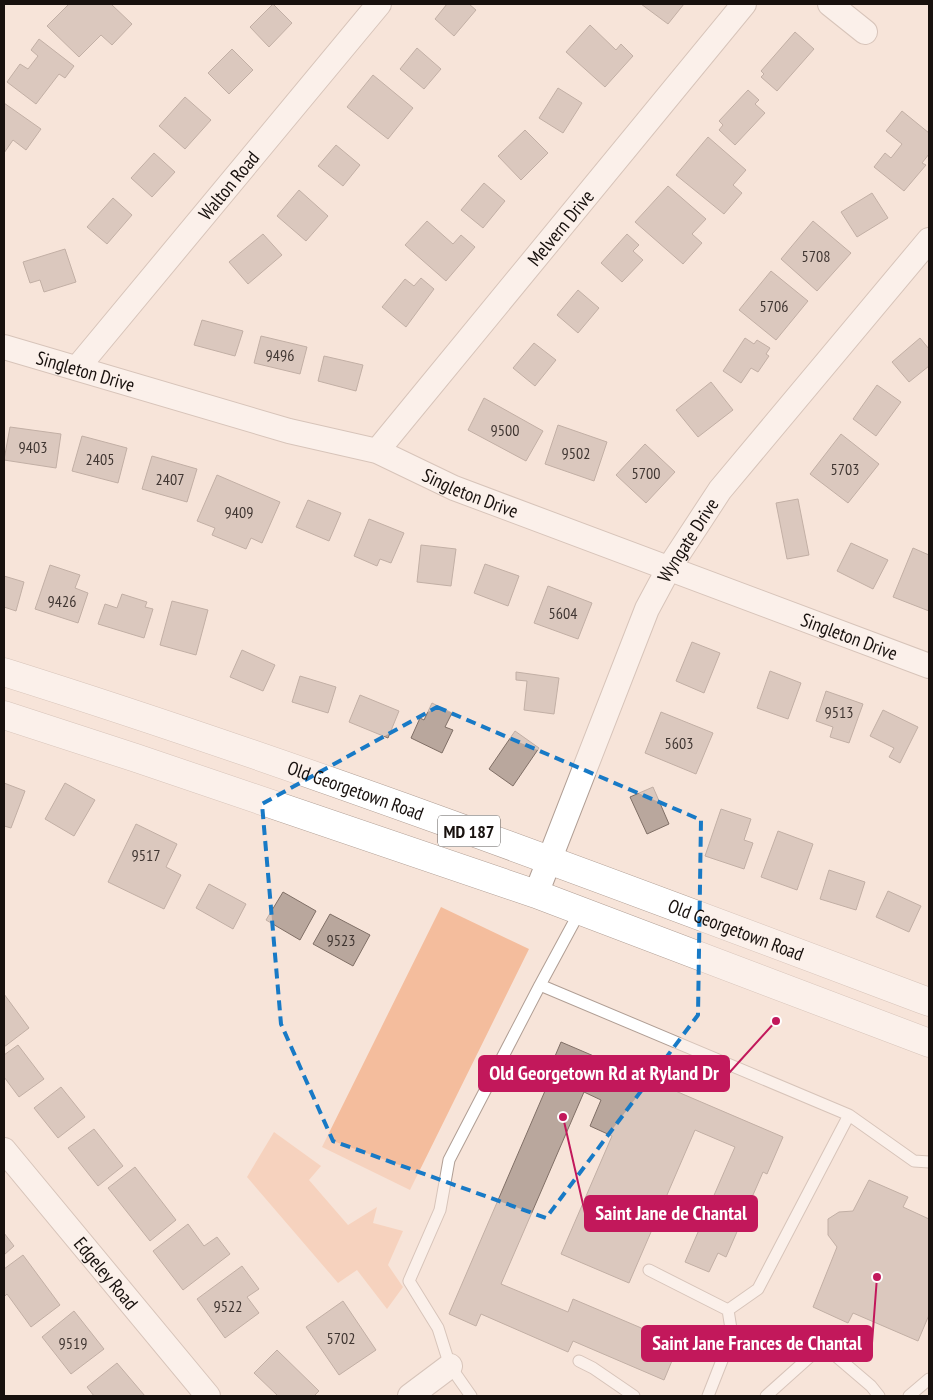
<svg xmlns="http://www.w3.org/2000/svg" width="933" height="1400" viewBox="0 0 933 1400" font-family="'PT Sans Narrow',sans-serif">
<rect width="100%" height="100%" fill="#f7e4d9"/>
<path fill="#f4bd9d" d="M441,907L529,949L410,1190L322,1147Z
M274,1132L321,1166L309,1180L348,1225L377,1207L373,1223L403,1231L388,1265L403,1287L387,1309L357,1270L338,1283L247,1177Z"/>
<path fill="#b9a79d" stroke="#806f66" d="M69,4H111L132,24L112,45L101,35L79,57L47,26Z
M273,4L292,23L269,47L250,27Z
M447,4H469L476,10L454,36L435,19Z
M641,4H684L668,24Z
M590,25L616,50L621,44L633,56L605,87L566,52Z
M795,32L814,49L777,91L761,77L764,74L761,71Z
M39,39L74,66L65,78L59,74L36,104L7,82L20,64L28,69L38,56L31,50Z
M417,48L441,69L424,89L400,69Z
M232,49L253,70L229,94L208,73Z
M373,75L413,108L388,139L347,107Z
M558,88L582,103L563,133L539,118Z
M748,90L759,100L755,104L765,113L735,145L719,130L723,125L719,121Z
M185,97L211,120L185,149L159,126Z
M4,103L41,129L26,150L13,140L4,153Z
M902,111L929,133V154L922,163L926,165L904,191L874,167L885,153L891,158L902,144L886,131Z
M525,130L548,153L521,180L498,156Z
M708,137L746,170L733,185L742,193L724,214L676,175Z
M336,145L360,165L343,186L318,166Z
M154,153L175,172L152,197L131,178Z
M484,183L505,201L483,228L461,210Z
M668,186L706,219L692,234L702,243L683,264L635,222Z
M299,190L328,216L306,241L277,216Z
M872,193L888,218L857,237L841,212Z
M113,198L132,215L107,244L87,227Z
M427,221L453,244L461,235L475,247L446,281L405,245Z
M813,221L851,253L817,291L781,259Z
M263,234L282,255L248,284L229,262Z
M627,234L639,245L633,251L643,260L622,282L601,263Z
M65,249L76,282L44,292L40,280L30,283L23,262Z
M771,271L808,301L776,340L739,310Z
M421,278L434,289L406,327L382,307L405,279L414,286Z
M578,290L599,308L578,333L557,315Z
M202,320L243,331L235,356L194,345Z
M261,336L307,347L300,374L254,363Z
M745,338L754,344L757,340L770,348L766,354L769,356L758,372L751,368L741,383L723,371Z
M920,338L929,349V366L909,382L892,362Z
M534,343L556,360L535,386L513,368Z
M324,356L363,365L356,391L318,381Z
M711,382L733,410L698,437L676,410Z
M877,385L901,402L876,436L853,419Z
M484,398L543,431L526,461L468,430Z
M558,425L607,442L594,481L545,464Z
M10,427L61,434L56,468L4,460Z
M841,434L879,464L848,503L810,474Z
M82,436L127,448L118,483L72,471Z
M645,444L675,472L646,503L616,475Z
M152,456L197,469L187,502L142,489Z
M217,475L280,502L262,543L251,538L246,549L212,535L215,528L197,521Z
M798,499L809,555L787,559L776,503Z
M308,500L341,513L329,541L296,527Z
M369,519L404,533L391,563L380,559L377,566L354,556Z
M851,543L888,560L873,589L837,571Z
M421,545L456,549L451,586L417,582Z
M913,548L929,555V611L893,597Z
M485,564L519,576L508,606L474,593Z
M50,565L80,575L75,588L88,593L78,623L35,609Z
M4,576L24,582L16,611L4,607Z
M548,586L592,603L578,639L534,623Z
M122,594L147,602L145,607L153,609L144,638L98,624L105,604L117,608Z
M172,601L208,610L196,655L160,645Z
M692,642L720,653L704,693L676,681Z
M242,650L275,665L263,691L230,677Z
M770,671L801,683L788,719L757,708Z
M516,672L559,678L554,714L524,710L527,681L516,680Z
M300,676L336,687L328,713L292,702Z
M826,691L863,704L849,743L830,737L833,727L816,721Z
M360,695L399,711L388,738L349,722Z
M432,703L452,713L445,727L453,730L442,753L411,738L420,718L424,720Z
M883,710L918,727L900,763L889,757L894,748L870,736Z
M661,712L713,733L696,774L645,753Z
M515,731L539,748L513,786L489,769Z
M4,783L25,791L11,828L4,826Z
M65,783L95,800L74,836L45,819Z
M653,787L669,824L647,834L630,797Z
M721,809L751,819L744,840L753,843L744,869L705,856Z
M136,824L177,844L166,867L181,875L164,909L108,882Z
M778,831L813,844L797,890L761,877Z
M829,870L865,882L856,910L820,899Z
M209,884L246,904L233,929L196,908Z
M888,891L921,906L909,932L876,917Z
M283,892L316,911L300,940L266,920Z
M330,914L370,935L353,966L313,944Z
M4,994L29,1028L4,1047Z
M561,1042L783,1137L767,1174L763,1172L726,1257L718,1253L709,1272L685,1262L735,1147L695,1130L629,1283L561,1254L612,1136L590,1126L601,1100L584,1092L501,1284L568,1312L573,1299L679,1344L664,1380L573,1341L568,1352L481,1314L476,1326L449,1314L554,1070L550,1068Z
M18,1045L44,1079L19,1097L4,1077V1055Z
M61,1087L85,1117L58,1138L34,1108Z
M94,1129L123,1166L98,1186L68,1148Z
M135,1167L176,1220L150,1241L108,1188Z
M869,1180L908,1197L903,1207L929,1219V1315L918,1341L853,1313L848,1323L813,1307L837,1247L828,1235V1219L839,1212L853,1211Z
M188,1224L204,1246L217,1237L230,1254L183,1290L153,1251Z
M4,1233L14,1246L4,1255Z
M23,1255L60,1305L31,1327L7,1294L4,1297V1269Z
M242,1266L259,1289L247,1297L259,1313L225,1338L197,1299Z
M343,1301L376,1350L339,1375L306,1327Z
M74,1311L104,1349L71,1374L42,1337Z
M277,1350L319,1391L314,1396H278L254,1373Z
M117,1363L145,1396H94L87,1387Z"/>
<g fill="none" stroke-linecap="round" stroke-linejoin="round">
<defs>
<path id="service" d="M580,911L540,985L849,1115
M649,1270L728,1310L758,1289L849,1115L914,1161L929,1162
M579,1361L593,1368L634,1396
M471,1396L450,1366L438,1328L409,1281L440,1210L449,1160L540,985
M708,1396L732,1335L728,1310
M766,1396L823,1345L871,1386L879,1396
M909,1396L929,1379"/>
<g id="minor">
<path d="M830,4L865,32"/>
<path id="s1" d="M4,347L289,431L377,451L454,488L929,666"/>
<path id="s2" d="M78,367L379,4"/>
<path id="s3" d="M377,451L744,4"/>
<path id="s4" d="M536,894L647,609L669,568L720,490L929,240"/>
<path id="s5" d="M4,1150L208,1396"/>
<path d="M410,1396L450,1366"/>
</g>
<g id="primary">
<path id="s6" d="M4,672C316,770 623,887 929,1002"/>
<path d="M4,715L136,758L536,894L929,1043"/>
</g>
</defs>
<use href="#service" stroke="#b09e94" stroke-width="13"/>
<use href="#minor" stroke="#b09e94" stroke-width="26"/>
<use href="#primary" stroke="#b09e94" stroke-width="29"/>
<use href="#service" stroke="#fff" stroke-width="11"/>
<use href="#minor" stroke="#fff" stroke-width="24"/>
<use href="#primary" stroke="#fff" stroke-width="28"/>
</g>
<path d="M0 0H933V1400H0ZM437,707L701,820L698,1015L546,1218L333,1141L281,1024L262,804Z" fill="#f7e4d9" fill-opacity=".55" fill-rule="evenodd"/>
<path fill="none" stroke="#187ac6" stroke-width="4" stroke-dasharray="10 6" stroke-linejoin="round" d="M437,707L701,820L698,1015L546,1218L333,1141L281,1024L262,804Z"/>
<g text-anchor="middle" dominant-baseline="central" stroke-width="4" stroke-linejoin="round" paint-order="stroke">
<g font-size="16" fill="#403632">
<text x="816" y="256">5708</text>
<text x="774" y="306">5706</text>
<text x="280" y="355">9496</text>
<text x="505" y="430">9500</text>
<text x="33" y="447">9403</text>
<text x="576" y="453">9502</text>
<text x="100" y="459">2405</text>
<text x="845" y="469">5703</text>
<text x="646" y="473">5700</text>
<text x="170" y="479">2407</text>
<text x="239" y="512">9409</text>
<text x="62" y="601">9426</text>
<text x="563" y="613">5604</text>
<text x="839" y="712">9513</text>
<text x="679" y="743">5603</text>
<text x="146" y="855">9517</text>
<text x="341" y="940">9523</text>
<text x="228" y="1306">9522</text>
<text x="341" y="1338">5702</text>
<text x="73" y="1343">9519</text>
</g>
<rect fill="#fff" stroke="#5d5856" stroke-width="1" x="438" y="815.5" width="62" height="31" rx="4"/>
<g font-size="18" font-weight="bold" fill="#18110e">
<text x="469" y="831">MD 187</text>
</g>
<g font-size="19" fill="#18110e" stroke="#fff">
<text stroke="none"><textPath href="#s2" startOffset="236">Walton Road</textPath></text>
<text stroke="none"><textPath href="#s3" startOffset="289">Melvern Drive</textPath></text>
<text stroke="none"><textPath href="#s1" startOffset="85">Singleton Drive</textPath></text>
<text stroke="none"><textPath href="#s1" startOffset="490">Singleton Drive</textPath></text>
<text stroke="none"><textPath href="#s4" startOffset="386">Wyngate Drive</textPath></text>
<text stroke="none"><textPath href="#s1" startOffset="895">Singleton Drive</textPath></text>
<text stroke="none"><textPath href="#s6" startOffset="371">Old Georgetown Road</textPath></text>
<text stroke="none"><textPath href="#s6" startOffset="776">Old Georgetown Road</textPath></text>
<text stroke="none"><textPath href="#s5" startOffset="160">Edgeley Road</textPath></text>
</g>
</g>
<path fill="none" stroke="#c2185b" stroke-width="2" d="M776 1021L729 1073M563 1117L585 1213M877 1277L872 1343"/>
<g fill="#c2185b" stroke="#fff" stroke-width="2">
<circle cx="776" cy="1021" r="5"/>
<circle cx="563" cy="1117" r="5"/>
<circle cx="877" cy="1277" r="5"/>
</g>
<g fill="#c2185b" stroke="#c2185b" stroke-width="2">
<rect x="479" y="1056" width="250" height="35" rx="5"/>
<rect x="585" y="1196" width="172" height="35" rx="5"/>
<rect x="642" y="1326" width="230" height="35" rx="5"/>
</g>
<g font-size="20" text-anchor="middle" font-weight="bold" fill="#fff">
<text x="604" y="1080">Old Georgetown Rd at Ryland Dr</text>
<text x="671" y="1220">Saint Jane de Chantal</text>
<text x="757" y="1350">Saint Jane Frances de Chantal</text>
</g>
<rect width="933" height="1400" fill="none" stroke="#18110e" stroke-width="10"/>
</svg>
